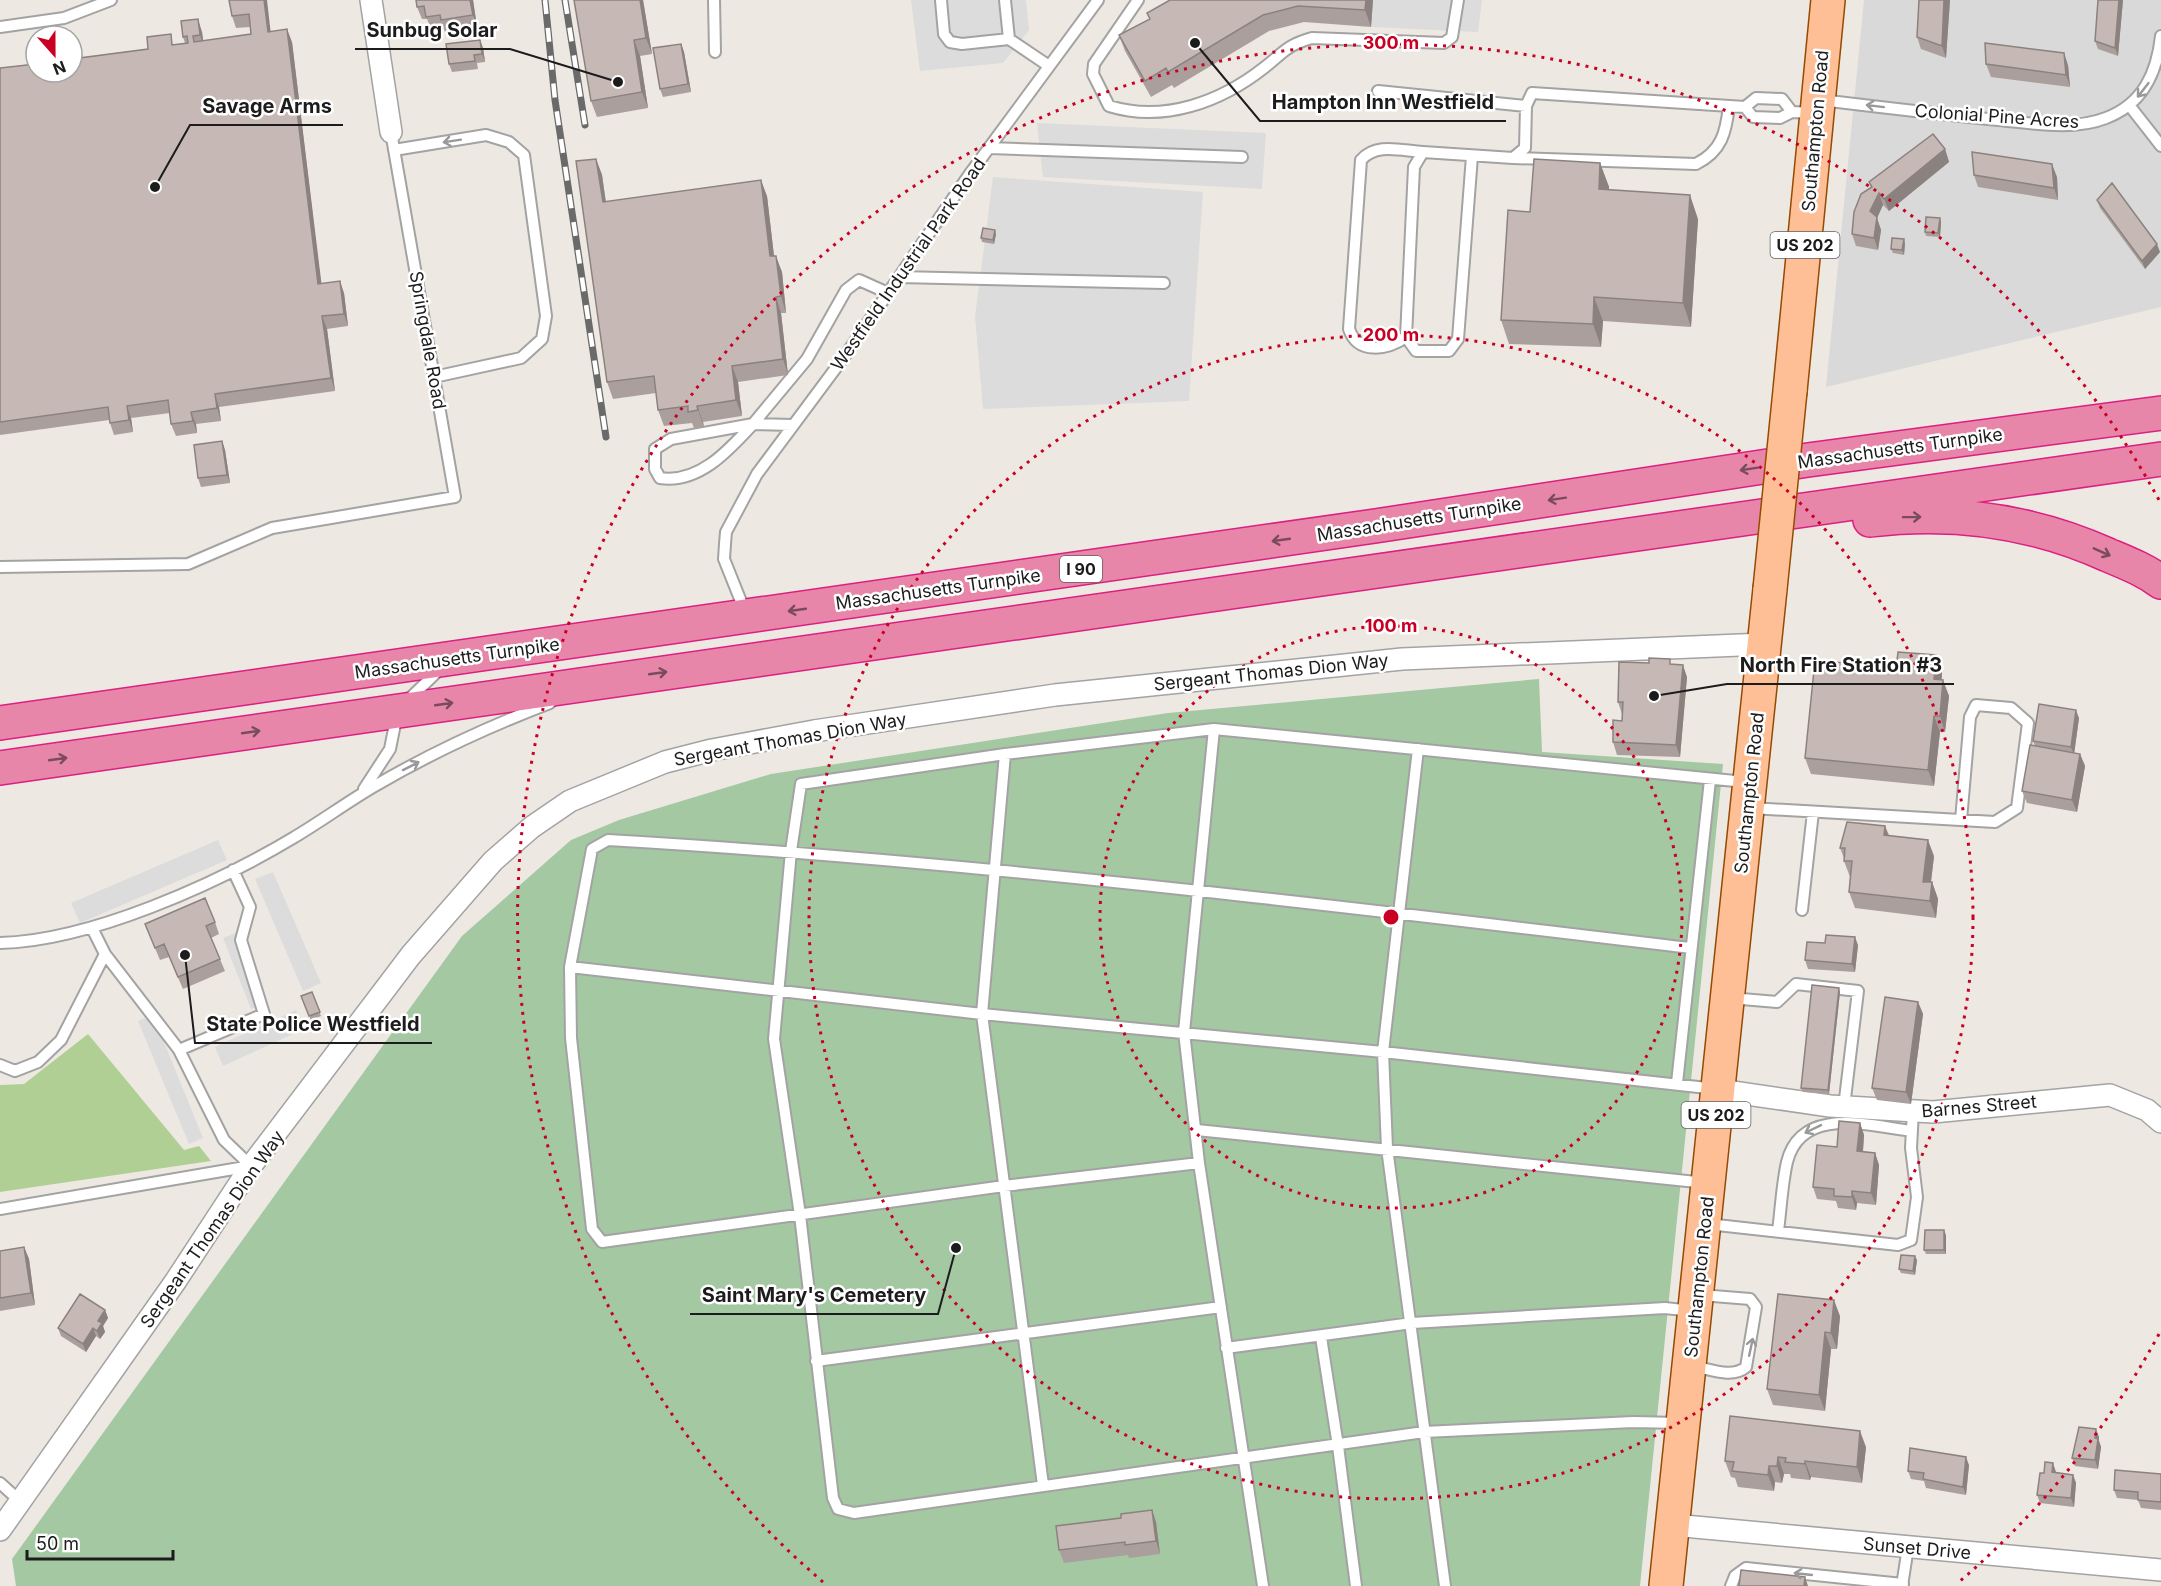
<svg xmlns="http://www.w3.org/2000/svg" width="2161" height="1586" viewBox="0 0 2161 1586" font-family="Inter,sans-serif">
<rect width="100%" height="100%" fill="#eee8e2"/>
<path fill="#dad9d9" d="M1864,0H2161V307L1826,387Z"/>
<path fill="#b0cf95" d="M88,1034L184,1150L199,1146L211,1161L0,1192V1085L24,1084Z"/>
<path fill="#a3c8a2" d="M1539,679L1542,752L1723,764L1640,1586H16L12,1559L462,936L571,840L619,820L771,774L1168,713Z"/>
<path fill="#dcdcdc" d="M911,0H1026L1029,30L1003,63L920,71Z
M1373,0H1482L1478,32L1371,27Z
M1037,123L1266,133L1262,189L1043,177Z
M993,177L1203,192L1189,401L983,409L975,317Z
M218,840L227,860L80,923L71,903Z
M273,872L321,983L303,991L255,879Z
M238,932L267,1003L251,1009L223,938Z
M296,1010L304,1029L223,1066L215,1047Z
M153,1015L203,1138L189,1144L138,1021Z"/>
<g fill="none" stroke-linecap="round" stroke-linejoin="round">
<defs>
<path id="lane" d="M714,0L715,52
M941,0L944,34L950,42L962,44L1009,39L1049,66
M1005,0L1009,39
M1138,0L1094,64L1093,74L1109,106C1164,123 1221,102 1265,67C1284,52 1287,45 1312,38L1444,43L1452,37L1458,0
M0,27L64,18L111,0
M1378,91L1526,106
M1821,100C1879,107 1938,114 1998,120C2032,123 2073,131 2106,118C2143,104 2157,73 2161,36
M2129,105L2161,146
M1792,112L1782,99L1756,98L1745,107L1753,117L1780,118L1792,112L1813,113
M989,148L1242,157
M394,150L486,135L509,142L524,155L546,316L542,339L521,358L434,377
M1472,156L1458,339L1449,351H1416L1406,337L1414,167L1423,152L1513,158L1525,148L1526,106L1532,93L1745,107
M1513,158L1696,164C1722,151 1726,132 1729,106
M899,277L1164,283
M1406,337C1387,350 1358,355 1349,329L1361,160C1376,142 1402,151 1423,152
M793,425L753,424C729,450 699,484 660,478L655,469V449L671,439L753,424L807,359L846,290L859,280L888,293
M0,567L188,564L272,528L455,497L391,132
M746,614L724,559L725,544L726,532L757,474L847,353L969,175L1098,0
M406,702L440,669
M1214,729L1184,1032L1199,1163L1263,1586
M1418,749L1383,1052L1387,1148L1445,1586
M1005,754L982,1014L1043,1485
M364,789L390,749L397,714
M1751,808L1995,822L2017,808L2028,723L2011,708L1976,705L1970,717L1961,820
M1802,910L1813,812
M92,928L105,954L179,1050L224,1140L251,1166
M0,943C90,941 216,884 293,838C320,822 346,803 373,787C429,754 490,726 550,703
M570,967L982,1014L1383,1052L1716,1089
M1730,998L1777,1002L1796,984L1858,991L1844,1107
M179,1050L264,1014L241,940L250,907L233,870
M0,1065L15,1071L38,1062L61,1040L105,954
M1677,1083L1710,780
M1197,1130L1706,1183
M1199,1163L1004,1186L602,1242L592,1229L571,1038L570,967L592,849L608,840C970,861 1331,905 1690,948
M0,1209L251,1166
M1708,1224L1898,1245L1911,1240L1917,1197L1911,1148L1913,1111
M1778,1231C1781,1208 1782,1184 1787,1162C1801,1105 1870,1126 1912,1131
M1321,1337L1338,1446L1356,1586
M1226,1348L1412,1323L1665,1308L1692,1311
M816,1361L1221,1307
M1693,1366C1710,1369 1732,1379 1746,1367L1756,1307L1750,1299L1701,1295
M1680,1423L1633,1422L1424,1432L854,1513L838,1509L833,1498L800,1215L774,1039L791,851L801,784L1005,754L1214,729L1745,782
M0,1483L21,1502
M1731,1586L1735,1576L1746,1568L1903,1584
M1902,1586L1908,1547"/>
<path id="street" d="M371,0L391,132
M1719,1090L1830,1106L1933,1112L2110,1095L2147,1110L2161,1122
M1673,1525L2161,1570
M0,1530L175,1282L251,1166L411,955L493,861L532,827L570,801L665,762L712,750L814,731L1055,695L1402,659L1764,644"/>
<path id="primary" d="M1790,391L1828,0
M1666,1586L1770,589"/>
<path id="highway" d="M1870,520C1952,510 2033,521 2108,555C2127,563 2145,570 2161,582
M0,723L1375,526L1808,460L2161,413
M0,768L2161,459"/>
</defs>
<use href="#lane" stroke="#a3a3a3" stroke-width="14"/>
<use href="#street" stroke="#a3a3a3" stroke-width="24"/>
<use href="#primary" stroke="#954a00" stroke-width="36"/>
<use href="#highway" stroke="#dc1f81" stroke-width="36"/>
<use href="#lane" stroke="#fff" stroke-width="10"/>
<use href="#street" stroke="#fff" stroke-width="21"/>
<use href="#primary" stroke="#febf97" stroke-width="33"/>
<use href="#highway" stroke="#e886aa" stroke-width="33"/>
<defs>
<path id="rail" d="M545,0L555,100L606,437
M565,0L585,125"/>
</defs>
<use href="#rail" stroke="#6a6a6a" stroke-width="7"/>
<use href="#rail" stroke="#fff" stroke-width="4.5" stroke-dasharray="14" stroke-linecap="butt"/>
<defs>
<path id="primary-bridge" d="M1770,589L1790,391"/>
</defs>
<use href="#primary-bridge" stroke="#954a00" stroke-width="36" stroke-linecap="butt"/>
<use href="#primary-bridge" stroke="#febf97" stroke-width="33"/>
</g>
<path fill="#aa9f9c" d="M229,0L271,31L292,42L321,284L344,293L348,326L327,329L335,391L219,407L221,421L196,424L197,433L176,436L171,424L170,413L131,418L133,432L114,435L109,420L0,435V68L148,49L185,43L183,37L202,32L203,41L251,34L250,27L236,28L232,16Z
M473,0L477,27L445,32L443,27L431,29L427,19H422L417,7Z
M643,0L652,54L640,56L648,108L597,117L591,101Z
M1373,0L1371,27L1304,22L1269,31L1174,88L1172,85L1151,97L1125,51L1119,35L1150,19Z
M1950,0L1946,58L1921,49L1917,37Z
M2098,0H2123L2118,56L2098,49L2095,41Z
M480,40L483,48L485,62L477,63L478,69L452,72L449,64Z
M681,44L684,52L691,92L663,97L660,89Z
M1986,64L2068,65L2070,87L1991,77Z
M1945,149L1949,162L1889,211L1883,205L1877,218L1881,230L1878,250L1856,246L1852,234L1871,187L1869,182Z
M596,159L602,175L606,202L767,196L774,256L782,272L786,313H781L788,375L738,382L742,416L703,422L704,427L694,428L692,423L664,426L658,410L656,393L613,399L607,382Z
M1600,163L1609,187V190L1698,219L1691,327L1603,321L1601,347L1509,344L1501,320L1530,212Z
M1974,175L2057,177L2058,200L1978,187Z
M2097,200L2160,252L2145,269L2100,208Z
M1941,222L1940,237L1926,236L1925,232Z
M996,234L994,244L982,242L981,238Z
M1905,243L1904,255L1893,253L1891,249Z
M222,441L225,450L230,483L201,487L198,478Z
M1936,655L1942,672V680L1949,696L1945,732H1940L1934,786L1811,774L1805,758L1896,668Z
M1672,664L1687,677L1680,757L1617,755L1613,742L1622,721V714L1618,702Z
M2079,718L2074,753L2080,754L2085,766L2077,812L2027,803L2022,791L2035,746L2033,741Z
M1885,826L1889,835L1934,856L1931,882H1932L1938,899L1936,918L1855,908L1849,892L1850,877L1844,861V858L1840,848Z
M215,922L219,934L211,938L225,971L183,989L169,957L160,960L145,924Z
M1858,945L1855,972L1808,969L1805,960Z
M312,992L321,1016L311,1020L301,996Z
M1840,992L1829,1094L1803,1092L1801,1088Z
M1918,1002L1923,1014L1911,1104L1877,1100L1872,1088Z
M1860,1123L1864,1135L1863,1152L1875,1153L1879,1165L1876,1205L1857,1203L1856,1210L1838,1208L1836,1201L1817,1199L1813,1187L1837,1147Z
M1946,1235V1254H1926L1924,1250Z
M24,1247L29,1259L35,1305L0,1311V1251Z
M1917,1260L1915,1275L1901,1273L1899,1269Z
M105,1310L108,1318L103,1326L105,1332L100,1339L96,1336L86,1352L61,1336L58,1328Z
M1840,1316L1837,1349H1831L1825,1411L1773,1405L1767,1389Z
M2099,1437V1441L2101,1447L2098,1469L2075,1466L2072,1458Z
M1866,1447L1862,1483L1811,1477L1810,1480L1791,1478L1790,1474H1784L1782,1483L1775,1482L1774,1491L1738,1487L1735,1478L1731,1477L1725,1461Z
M1969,1465L1966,1495L1926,1488L1924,1481L1911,1479L1908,1471Z
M2056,1472V1473L2073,1475L2076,1483L2074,1507L2040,1503L2037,1495L2044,1473Z
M2161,1474V1510L2141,1508L2138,1500L2117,1498L2114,1490Z
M1152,1510L1156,1522L1160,1554L1129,1558L1128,1555L1064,1563L1059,1550L1121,1518Z"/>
<path fill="#8b827f" d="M264,0H267L272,44L268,32Z
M470,0H473L477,27L473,15Z
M640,0H643L652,54L646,38Z
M1366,0H1373L1371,27L1365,10Z
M1944,0H1950L1946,58L1942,46Z
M2119,0H2123L2118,56L2115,48Z
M198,19L202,32L204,47L200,35Z
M287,29L292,42L323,296L318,284Z
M480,40L483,48L485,62L482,54Z
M634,40L640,56L648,108L642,92Z
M681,44L684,52L691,92L688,84Z
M2064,53L2068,65L2070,87L2066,75Z
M1945,149L1949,162L1889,211L1884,199Z
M596,159L602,175L608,219L603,202Z
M1600,163L1609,187L1608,213L1599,189Z
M2052,164L2057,177L2058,200L2054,188Z
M761,180L767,196L776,273L770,256Z
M1879,193L1883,205L1877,218L1881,230L1878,250L1874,238L1870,211Z
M1690,195L1698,219L1691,327L1683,303Z
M1940,218L1941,222L1940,237L1938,233Z
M995,230L996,234L994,244L993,240Z
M1904,239L1905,243L1904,255L1902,250Z
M2157,244L2160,252L2145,269L2142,261Z
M776,256L782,272L786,313L781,296Z
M340,281L344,293L348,326L344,314Z
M776,297L781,313L788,375L783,359Z
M1594,297L1603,321L1601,347L1593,324Z
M322,316L327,329L335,391L331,378Z
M732,366L738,382L742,416L736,400Z
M215,394L219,407L221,421L217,408Z
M127,406L131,418L133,432L129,420Z
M697,406L703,422L704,427L698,410Z
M191,412L196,424L197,433L193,421Z
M222,441L225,450L230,483L227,475Z
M1936,655L1942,672L1940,696L1934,679Z
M1683,665L1687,677L1680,757L1676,745Z
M1943,680L1949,696L1945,732L1940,716Z
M2076,710L2079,718L2074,755L2071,747Z
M1934,716L1940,732L1934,786L1928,770Z
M2080,754L2085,766L2077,812L2072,800Z
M1885,826L1891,843L1884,835Z
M1928,840L1934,856L1929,898L1923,882Z
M1932,882L1938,899L1936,918L1930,901Z
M1855,937L1858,945L1855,972L1852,964Z
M1839,988L1840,992L1829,1094L1828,1090Z
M1918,1002L1923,1014L1911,1104L1906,1092Z
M1860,1123L1864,1135L1862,1164L1857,1151Z
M1875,1153L1879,1165L1876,1205L1871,1193Z
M1852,1191L1857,1203L1856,1210L1852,1197Z
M1944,1230L1946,1235V1254L1944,1250Z
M24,1247L29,1259L35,1305L31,1293Z
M1915,1256L1917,1260L1915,1275L1913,1271Z
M1834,1300L1840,1316L1837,1349L1831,1333Z
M105,1310L108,1318L103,1326L105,1332L100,1339L97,1331L98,1321Z
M93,1328L96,1336L86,1352L83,1344Z
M1825,1332L1831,1349L1825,1411L1819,1395Z
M2096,1429L2099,1437V1441L2101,1447L2098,1469L2095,1460Z
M1860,1431L1866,1447L1862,1483L1857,1467Z
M1778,1457L1784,1474L1782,1483L1777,1466Z
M1966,1457L1969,1465L1966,1495L1963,1487Z
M1805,1461L1811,1477L1810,1480L1805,1464Z
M2053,1463L2056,1472L2055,1480L2052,1472Z
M1769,1466L1775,1482L1774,1491L1768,1475Z
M2073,1475L2076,1483L2074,1507L2071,1498Z
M1152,1510L1156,1522L1160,1554L1156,1541Z
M1805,1577L1808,1586H1804Z"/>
<path fill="#c6b9b5" stroke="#8b827f" stroke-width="1.5" d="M229,0H264L268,32L287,29L318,284L340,281L344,314L322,316L331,378L215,394L217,408L191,412L193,421L171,424L168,400L127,406L129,420L110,423L108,407L0,422V68L36,64V72H72V59L148,49L147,37L171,34L172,45L188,43L187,36L183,37L181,21L198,19L200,35L193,36L194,42L251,34L249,14L232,16Z
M416,0H470L473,15L441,20L440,15L426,17L424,6L417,7Z
M574,0H640L646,38L634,40L642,92L591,101Z
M1170,0H1366L1365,10L1298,6L1263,15L1168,72L1166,68L1145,81L1119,35L1150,19L1147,13Z
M1919,0H1944L1942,46L1917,37Z
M2098,0H2119L2115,48L2095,41Z
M480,40L482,54L474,55L475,61L449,64L446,44Z
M1985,43L2064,53L2066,75L1986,64Z
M681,44L688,84L660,89L653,48Z
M1933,134L1945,149L1884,199L1879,193L1870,211L1877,217L1874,238L1852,234L1854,212L1861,194L1872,187L1869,182Z
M1972,152L2052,164L2054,188L1974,175Z
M596,159L603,202L761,180L770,256H776L781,296L776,297L783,359L732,366L736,400L697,406L698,410L688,412V406L658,410L654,376L607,382L576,161Z
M1534,159L1600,163L1599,189L1690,195L1683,303L1594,297L1593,324L1501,320L1508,210L1530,212Z
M2112,183L2157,244L2142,261L2097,200Z
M1926,217L1940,218L1938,233L1925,232Z
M983,228L995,230L993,240L981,238Z
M1892,238L1904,239L1902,250L1891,249Z
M222,441L227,475L198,478L194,445Z
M1898,652L1936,655L1934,679L1943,680L1940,716H1934L1928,770L1805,758L1815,660L1896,668Z
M1649,658L1670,659V664L1683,665L1676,745L1613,742V720L1622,721L1623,702H1618L1619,662L1649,663Z
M2039,704L2076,710L2071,747L2033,741Z
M2030,745L2080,754L2072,800L2022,791Z
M1847,822L1885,826L1884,835L1928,840L1923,882H1932L1930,901L1849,892L1852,861H1844L1845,848H1840Z
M205,898L215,922L206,926L220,959L178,977L164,944L155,948L145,924Z
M1826,935L1855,937L1852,964L1805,960L1807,942L1825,943Z
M1812,985L1839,988L1828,1090L1801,1088Z
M312,992L320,1012L309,1016L301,996Z
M1885,997L1918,1002L1906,1092L1872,1088Z
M1839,1121L1860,1123L1857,1151L1875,1153L1871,1193L1852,1191V1197L1834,1196V1189L1813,1187L1817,1145L1837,1147Z
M1925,1230H1944V1250H1924Z
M24,1247L31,1293L0,1298V1251Z
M1901,1255L1915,1256L1913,1271L1899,1269Z
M80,1294L105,1310L98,1321L102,1323L97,1331L93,1328L83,1344L58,1328Z
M1778,1294L1834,1300L1831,1333L1825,1332L1819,1395L1767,1389Z
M1730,1416L1860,1431L1857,1467L1805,1461V1464L1785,1462L1786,1458L1778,1457L1777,1466H1769L1768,1475L1732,1471L1734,1462L1725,1461Z
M2079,1427L2096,1429L2095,1438L2098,1439L2095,1460L2072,1458Z
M1910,1448L1966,1457L1963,1487L1923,1479L1924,1473L1908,1471Z
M2045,1462L2053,1463L2052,1472L2073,1475L2071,1498L2037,1495L2040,1473H2044Z
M2115,1470L2161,1474V1502L2138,1500V1492L2114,1490Z
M1152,1510L1156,1541L1125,1545V1542L1059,1550L1056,1526L1121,1518V1514Z
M1741,1570L1805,1577L1804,1586H1739Z"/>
<defs><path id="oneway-shaft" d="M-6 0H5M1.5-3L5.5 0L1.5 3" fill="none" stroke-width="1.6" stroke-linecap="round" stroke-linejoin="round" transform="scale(1.5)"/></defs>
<g stroke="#999">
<use href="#oneway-shaft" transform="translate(2143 90) rotate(128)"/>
<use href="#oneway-shaft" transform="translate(1875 106) rotate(-173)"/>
<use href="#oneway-shaft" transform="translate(452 141) rotate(171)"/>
<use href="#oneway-shaft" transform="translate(411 766) rotate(-27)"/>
<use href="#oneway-shaft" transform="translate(1813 1129) rotate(154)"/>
<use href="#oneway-shaft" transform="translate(1751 1347) rotate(-78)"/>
<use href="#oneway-shaft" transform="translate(1803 1574) rotate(-174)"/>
</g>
<g stroke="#784c5c">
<use href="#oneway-shaft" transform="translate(1749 469) rotate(171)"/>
<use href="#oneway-shaft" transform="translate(1557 499) rotate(171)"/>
<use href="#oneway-shaft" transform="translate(1912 517) rotate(-1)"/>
<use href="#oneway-shaft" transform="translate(1281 540) rotate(172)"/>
<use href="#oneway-shaft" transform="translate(2102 552) rotate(24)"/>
<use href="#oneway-shaft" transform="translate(797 610) rotate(172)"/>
<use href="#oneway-shaft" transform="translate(658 673) rotate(-8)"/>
<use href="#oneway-shaft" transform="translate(444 704) rotate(-8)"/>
<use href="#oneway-shaft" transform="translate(251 732) rotate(-8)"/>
<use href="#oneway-shaft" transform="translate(58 759) rotate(-8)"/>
</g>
<g fill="none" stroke="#c90023" stroke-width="3" stroke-dasharray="3 6">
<circle cx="1391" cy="917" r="291"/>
<circle cx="1391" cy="917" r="582"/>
<path d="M2159 1334A874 874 0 0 1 1959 1582M823 1582A874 874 0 1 1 2159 500"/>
</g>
<g text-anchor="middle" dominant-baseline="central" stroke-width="5" stroke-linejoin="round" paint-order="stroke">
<g fill="#fff" stroke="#606060" stroke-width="1.5">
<rect x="1770.5" y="232" width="69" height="26" rx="4.5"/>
<rect x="1060" y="556" width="42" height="26" rx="4.5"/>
<rect x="1681.5" y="1102" width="69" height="26" rx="4.5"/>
</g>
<g font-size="16" font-weight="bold" fill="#1c1c1c">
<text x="1805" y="245">US 202</text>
<text x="1081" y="569">I 90</text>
<text x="1716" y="1115">US 202</text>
</g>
<g font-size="18" fill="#1c1c1c" stroke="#fff">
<text transform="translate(1997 116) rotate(4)">Colonial Pine Acres</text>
<text transform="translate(1815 131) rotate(-85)">Southampton Road</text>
<text transform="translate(908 264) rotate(-55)">Westfield Industrial Park Road</text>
<text transform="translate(428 340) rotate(80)">Springdale Road</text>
<text transform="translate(1900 448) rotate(-8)">Massachusetts Turnpike</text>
<text transform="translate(1419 519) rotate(-9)">Massachusetts Turnpike</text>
<text transform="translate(938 589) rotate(-8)">Massachusetts Turnpike</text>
<text transform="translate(457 658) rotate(-8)">Massachusetts Turnpike</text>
<text transform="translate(1271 672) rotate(-6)">Sergeant Thomas Dion Way</text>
<text transform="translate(790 739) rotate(-10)">Sergeant Thomas Dion Way</text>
<text transform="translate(1749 793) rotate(-84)">Southampton Road</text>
<text transform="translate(1979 1106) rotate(-5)">Barnes Street</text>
<text transform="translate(212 1229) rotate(-55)">Sergeant Thomas Dion Way</text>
<text transform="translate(1699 1277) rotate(-84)">Southampton Road</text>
<text transform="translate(1917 1548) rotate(5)">Sunset Drive</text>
</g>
</g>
<circle cx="1391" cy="917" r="9" fill="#c90023" stroke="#fff" stroke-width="3"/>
<g font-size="18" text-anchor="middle" font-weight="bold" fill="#c90023" stroke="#fff" stroke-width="5" stroke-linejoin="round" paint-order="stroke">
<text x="1391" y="49">300 m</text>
<text x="1391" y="341">200 m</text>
<text x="1391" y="632">100 m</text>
</g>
<path fill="none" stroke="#1c1c1c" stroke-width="2" d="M618 82L510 49H355M1195 43L1260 121H1506M155 187L190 125H343M1654 696L1727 684H1954M185 955L195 1043H432M956 1248L938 1314H690"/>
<g fill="#1c1c1c" stroke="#fff" stroke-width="2">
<circle cx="618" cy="82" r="6"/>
<circle cx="1195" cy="43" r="6"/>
<circle cx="155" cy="187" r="6"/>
<circle cx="1654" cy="696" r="6"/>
<circle cx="185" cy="955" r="6"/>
<circle cx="956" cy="1248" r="6"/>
</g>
<g font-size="20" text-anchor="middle" font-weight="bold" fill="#1c1c1c" stroke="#fff" stroke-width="5" stroke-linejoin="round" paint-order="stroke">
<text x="432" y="37">Sunbug Solar</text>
<text x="1383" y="109">Hampton Inn Westfield</text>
<text x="267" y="113">Savage Arms</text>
<text x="1841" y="672">North Fire Station #3</text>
<text x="313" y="1031">State Police Westfield</text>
<text x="814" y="1302">Saint Mary's Cemetery</text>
</g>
<g transform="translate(54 54) rotate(159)"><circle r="28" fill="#ffffff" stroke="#a4a4a4" stroke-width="1.5"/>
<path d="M0-4.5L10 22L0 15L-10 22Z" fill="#c90023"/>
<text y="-9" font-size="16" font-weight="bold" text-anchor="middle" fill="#1c1c1c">N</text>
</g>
<path d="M27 1550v9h146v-9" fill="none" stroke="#1c1c1c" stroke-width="3"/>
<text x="36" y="1550" font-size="18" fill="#1c1c1c" stroke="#ffffff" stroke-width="4.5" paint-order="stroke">50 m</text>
</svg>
